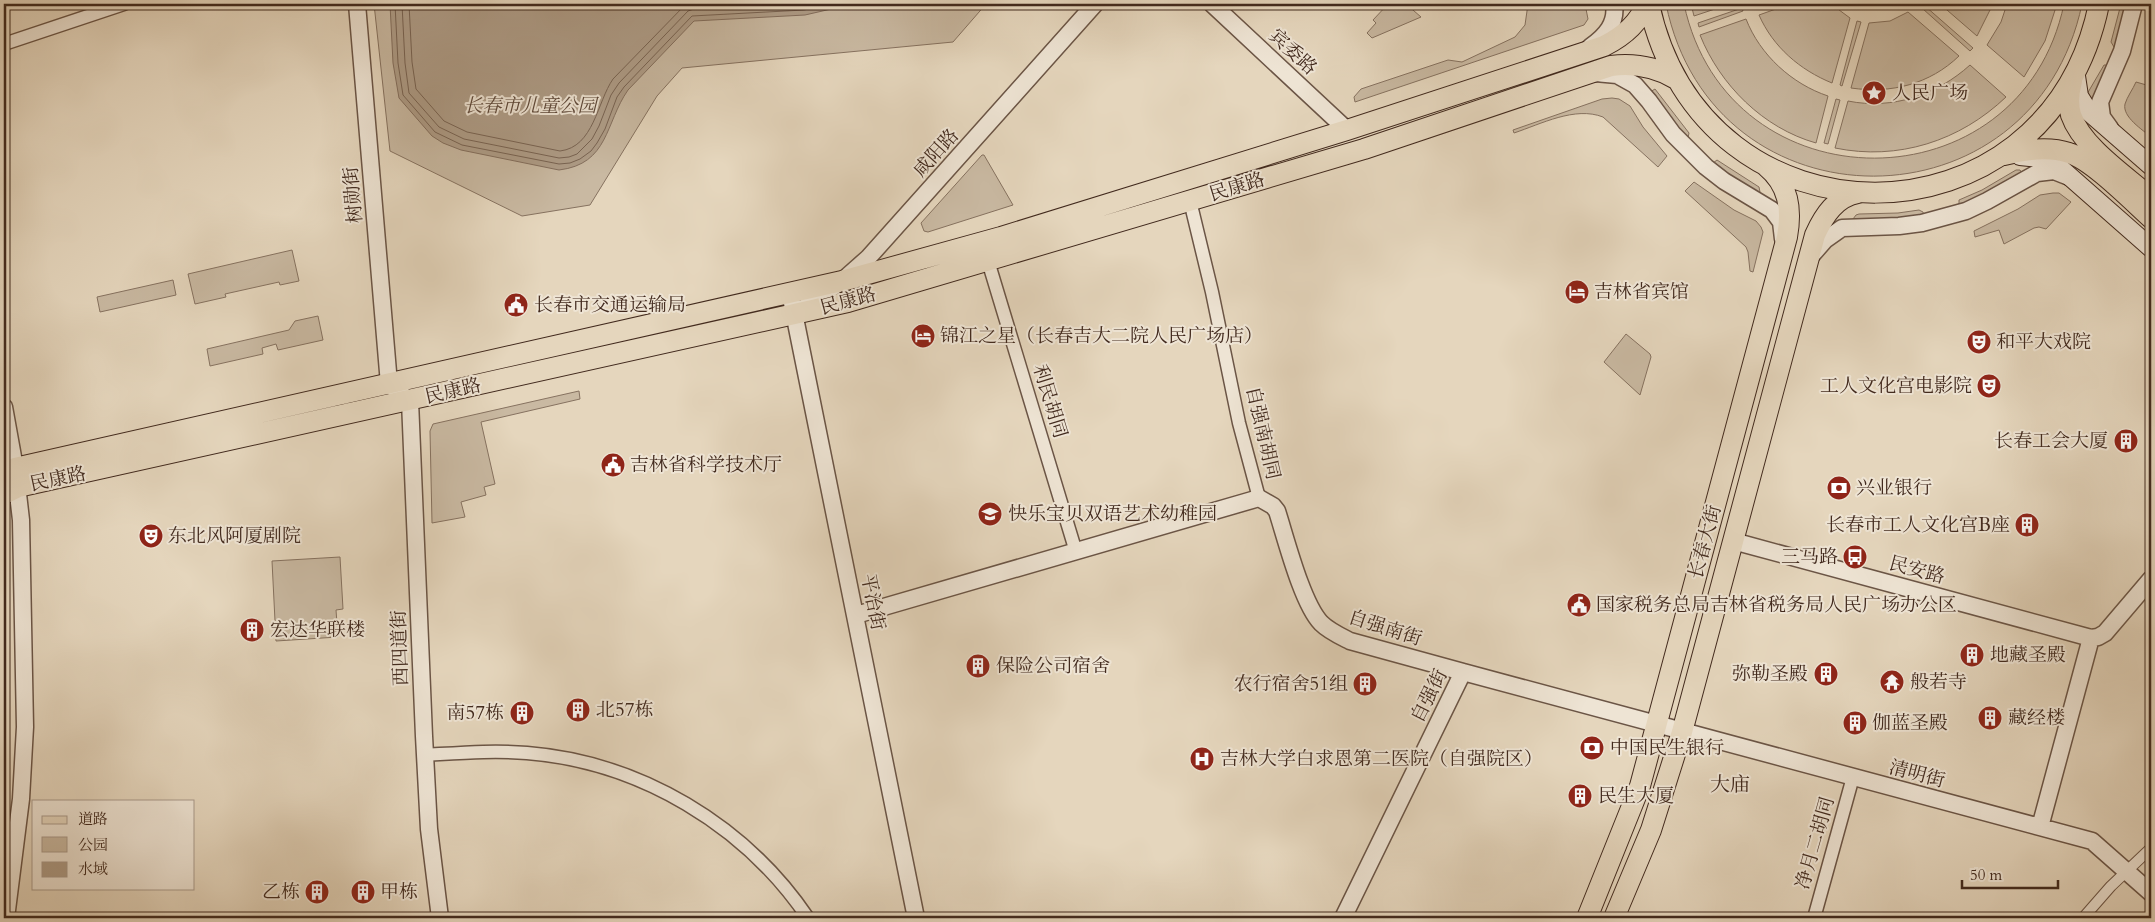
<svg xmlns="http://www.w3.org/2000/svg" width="2155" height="922" viewBox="0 0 2155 922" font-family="Cardo,'Noto Serif SC',serif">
<rect width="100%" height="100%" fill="#e5d6bd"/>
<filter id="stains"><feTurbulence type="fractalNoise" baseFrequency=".004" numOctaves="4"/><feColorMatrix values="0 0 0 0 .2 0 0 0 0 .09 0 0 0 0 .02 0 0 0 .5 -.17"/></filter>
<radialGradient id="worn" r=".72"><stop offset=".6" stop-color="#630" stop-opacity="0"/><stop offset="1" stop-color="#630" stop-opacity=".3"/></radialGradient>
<path fill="#c9b9a2" stroke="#867260" d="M374,4H986L953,42L682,68L657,96L590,205L522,216L390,151Z
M1388,4H1406L1421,17L1372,38L1367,33L1376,23L1373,20Z
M1528,4H1585L1588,19L1584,25L1355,102L1354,97L1361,89L1448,60L1462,62L1515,37L1525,25Z
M1666,4H1684C1728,210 2021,209 2064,4H2082C2034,233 1713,234 1666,4Z
M1691,4H1730L1694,16Z
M1790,4H1831L1850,18L1832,83C1800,70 1773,47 1759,15Z
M1940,4H1939H1993L1977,36Z
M2007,4H2057L2045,41L2024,77L1987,45L2001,22Z
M2121,4H2130L2117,48L2114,47L2111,42Z
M1925,6L1973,48L1970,51L1923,9Z
M1742,8L1743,11L1699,27L1698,23Z
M1908,12L1959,56C1930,84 1891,94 1851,88L1869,23L1890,21Z
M1746,19C1760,55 1792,84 1828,96L1816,143C1763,128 1720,85 1700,35Z
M1857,21L1861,22L1842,86L1840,85Z
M1970,65L2006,97C1960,141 1898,161 1835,148L1848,101C1892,110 1937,95 1970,65Z
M2104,65H2108L2095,100H2092L2087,94Z
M2136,82L2150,86C2148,104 2151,120 2151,137C2143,130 2122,117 2125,104C2127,97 2133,89 2136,82Z
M1655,89L1689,133L1688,138L1685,140L1650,92Z
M1612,98L1619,99L1630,106L1643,127L1667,156L1658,167L1603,117C1575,106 1541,124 1514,133L1513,130L1602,99Z
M1836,99L1840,100L1828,144L1824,143Z
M982,155H984L1013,205L928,232L924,231L921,223Z
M1717,160L1759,187L1760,192L1755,195L1713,163Z
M2016,170H2020L2023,175L1959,207V200L1982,190Z
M1694,182L1734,210L1756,221L1761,227L1763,232L1753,272L1750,271L1748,252L1746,247L1685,191Z
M2053,193H2059L2071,202L2046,229L2039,227L2034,228L2004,244L1999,230L1975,237L1974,231L2018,209L2040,195Z
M1919,210L1923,212L1924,216L1854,221L1853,219L1856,215L1859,214L1898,213Z
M292,250L299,281L280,285L279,282L225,294L226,297L195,304L188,274Z
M173,280L176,295L100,312L97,297Z
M318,316L323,340L278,350L276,344L262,348L263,354L210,366L207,349L289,330L295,321Z
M1626,334L1650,354L1651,357L1640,395L1604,362Z
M579,391L580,399L481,422L495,484L484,487L486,495L461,502L465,517L432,523L430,431L433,424Z
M340,557L343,609L336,610L338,637L276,641L272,561Z"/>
<path fill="#ae9c87" stroke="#836e5d" d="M390,4H853L805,15L694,21L628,90C605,123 609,164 559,170L461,150L443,143L432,136L399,98L393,63Z"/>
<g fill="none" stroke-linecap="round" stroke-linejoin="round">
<path stroke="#786352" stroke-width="1" d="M395,4L398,63L403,95L435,132L462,145L559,164L570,163L580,159L591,151L597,143L605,129L617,97L624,87L692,16L804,10L833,4
M402,4L405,63L409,93L439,127L464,139L559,158L569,157L577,154L592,139L599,126L611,95L619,83L688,11L694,9L800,4
M409,4L412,62L416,89L444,121L467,132L560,151C594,147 597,102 613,79L686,4"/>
<defs>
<path id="pedestrian" d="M2083,918L2111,886L2151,848"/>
<path id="minor" d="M4,44L124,4
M1190,201L1212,292L1239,423L1259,498
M988,261L1076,552
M425,755C459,753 493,750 527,753C640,762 745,825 808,918
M1814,918L1853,777"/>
<path id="tertiary" d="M357,4L389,384L410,401L424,736L429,829L440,918
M1212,4L1347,130
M1590,47C1606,36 1617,23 1614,4
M1595,73L1617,75L1635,85L1649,101L1673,134L1706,167L1724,181L1772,210L1781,222L1783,239
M2110,128L2102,117L2100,102L2122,51L2134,4
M1811,256L1825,240L1842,228L1899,226L1922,223L1966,211L1987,201L2037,173L2054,171L2069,177
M790,293L916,918
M799,311L842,281L868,258L1095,4
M4,407L15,468L21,520L25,727L21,799L6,918
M1733,541L2091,638L2098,637L2105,633L2151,579
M856,615L1259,498L1273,506L1277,511C1286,539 1302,603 1321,623C1329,631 1340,636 1350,641L1463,672
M2040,827L2091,638
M1343,918L1463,672L2092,841L2151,893"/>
<path id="secondary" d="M2076,76L2079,96L2089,112L2151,166
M2020,156L2040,158L2059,167L2151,248"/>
<path id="primary" d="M1649,4C1703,256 2048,255 2099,4
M2072,81C2069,92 2068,104 2071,115C2082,147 2126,176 2151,198
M2004,155C2025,150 2048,146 2069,153C2092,160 2132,201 2151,218
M4,473L15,468L842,281L1001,237L1347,130L1604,46C1622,37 1639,23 1646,4
M4,494L18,487L848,302L1364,149L1611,66C1635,63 1656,67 1676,79
M1587,918L1640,786L1787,237C1792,209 1789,185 1766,166
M1614,918L1651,830L1682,732L1815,235C1824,215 1836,197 1858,193"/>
</defs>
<use href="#pedestrian" stroke="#6b5546" stroke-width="12"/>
<use href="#minor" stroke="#6b5546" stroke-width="15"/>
<use href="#tertiary" stroke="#6b5546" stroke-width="19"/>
<use href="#secondary" stroke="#422a1e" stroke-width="20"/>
<use href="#primary" stroke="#422a1e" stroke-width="22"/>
<use href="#pedestrian" stroke="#eee4d4" stroke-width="10"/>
<use href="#minor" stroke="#eee4d4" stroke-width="12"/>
<use href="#tertiary" stroke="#eee4d4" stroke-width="16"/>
<use href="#secondary" stroke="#eee4d4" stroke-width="18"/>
<use href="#primary" stroke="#e5d6bd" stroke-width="20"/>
</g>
<defs>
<symbol id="sight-disc" viewBox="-11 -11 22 22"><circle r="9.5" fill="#8f2418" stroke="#eee4d4"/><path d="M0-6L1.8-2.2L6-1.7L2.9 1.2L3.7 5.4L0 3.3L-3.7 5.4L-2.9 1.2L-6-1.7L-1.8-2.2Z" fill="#fff"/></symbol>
<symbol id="hotel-disc" viewBox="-11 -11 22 22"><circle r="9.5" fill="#8f2418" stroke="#eee4d4"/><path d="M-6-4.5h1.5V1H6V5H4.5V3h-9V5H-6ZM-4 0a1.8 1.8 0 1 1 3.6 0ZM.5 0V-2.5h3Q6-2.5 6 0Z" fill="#fff"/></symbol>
<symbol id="civic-disc" viewBox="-11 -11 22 22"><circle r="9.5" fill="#8f2418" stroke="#eee4d4"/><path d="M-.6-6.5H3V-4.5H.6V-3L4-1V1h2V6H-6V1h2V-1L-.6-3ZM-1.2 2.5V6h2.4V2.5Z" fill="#fff"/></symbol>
<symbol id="theatre-disc" viewBox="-11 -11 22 22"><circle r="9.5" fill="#8f2418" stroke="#eee4d4"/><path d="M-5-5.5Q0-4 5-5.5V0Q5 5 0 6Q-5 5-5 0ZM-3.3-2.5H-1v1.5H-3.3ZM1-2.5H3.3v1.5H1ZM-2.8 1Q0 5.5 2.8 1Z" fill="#fff"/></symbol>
<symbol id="building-disc" viewBox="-11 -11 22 22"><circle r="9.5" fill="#8f2418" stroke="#eee4d4"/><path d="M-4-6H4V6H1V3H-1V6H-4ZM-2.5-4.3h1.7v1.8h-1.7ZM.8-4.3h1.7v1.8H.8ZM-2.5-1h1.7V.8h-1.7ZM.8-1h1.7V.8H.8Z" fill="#fff"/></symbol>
<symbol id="bank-disc" viewBox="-11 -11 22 22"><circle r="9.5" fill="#8f2418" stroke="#eee4d4"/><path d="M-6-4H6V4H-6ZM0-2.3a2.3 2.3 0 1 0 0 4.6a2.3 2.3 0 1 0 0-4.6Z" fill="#fff"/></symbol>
<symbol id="school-disc" viewBox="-11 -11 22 22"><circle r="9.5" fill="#8f2418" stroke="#eee4d4"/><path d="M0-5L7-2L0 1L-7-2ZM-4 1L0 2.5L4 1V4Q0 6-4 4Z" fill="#fff"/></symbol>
<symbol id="bus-disc" viewBox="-11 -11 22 22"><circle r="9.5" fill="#8f2418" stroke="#eee4d4"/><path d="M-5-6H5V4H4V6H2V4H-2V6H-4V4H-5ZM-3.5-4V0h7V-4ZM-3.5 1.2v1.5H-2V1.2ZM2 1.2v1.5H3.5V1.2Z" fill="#fff"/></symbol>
<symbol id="temple-disc" viewBox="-11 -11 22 22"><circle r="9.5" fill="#8f2418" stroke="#eee4d4"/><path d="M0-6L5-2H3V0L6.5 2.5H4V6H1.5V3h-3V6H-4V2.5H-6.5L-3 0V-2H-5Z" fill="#fff"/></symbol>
<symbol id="hospital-disc" viewBox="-11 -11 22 22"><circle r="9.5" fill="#8f2418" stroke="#eee4d4"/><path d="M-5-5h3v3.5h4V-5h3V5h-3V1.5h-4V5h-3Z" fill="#fff"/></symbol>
</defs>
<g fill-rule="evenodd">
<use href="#sight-disc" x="1860" y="79" width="28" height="28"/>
<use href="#hotel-disc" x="1563" y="278" width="28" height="28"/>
<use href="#civic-disc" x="502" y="291" width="28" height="28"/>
<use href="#hotel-disc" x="909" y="322" width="28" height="28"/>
<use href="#theatre-disc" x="1965" y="328" width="28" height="28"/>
<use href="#theatre-disc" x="1975" y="372" width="28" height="28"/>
<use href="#building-disc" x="2112" y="427" width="28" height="28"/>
<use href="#civic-disc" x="599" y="451" width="28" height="28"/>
<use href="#bank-disc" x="1825" y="474" width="28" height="28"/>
<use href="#school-disc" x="976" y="500" width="28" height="28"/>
<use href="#building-disc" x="2013" y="511" width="28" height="28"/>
<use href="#theatre-disc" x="137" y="522" width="28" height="28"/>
<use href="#bus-disc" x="1841" y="543" width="28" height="28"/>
<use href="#civic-disc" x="1565" y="591" width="28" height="28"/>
<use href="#building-disc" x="238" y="616" width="28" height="28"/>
<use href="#building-disc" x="1958" y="641" width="28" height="28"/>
<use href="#building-disc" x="964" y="652" width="28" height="28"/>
<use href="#building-disc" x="1812" y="660" width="28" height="28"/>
<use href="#temple-disc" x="1878" y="668" width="28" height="28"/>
<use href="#building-disc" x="1351" y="670" width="28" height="28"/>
<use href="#building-disc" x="564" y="696" width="28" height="28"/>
<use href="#building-disc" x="508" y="699" width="28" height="28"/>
<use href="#building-disc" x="1976" y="704" width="28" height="28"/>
<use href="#building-disc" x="1841" y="709" width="28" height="28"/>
<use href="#bank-disc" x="1578" y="734" width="28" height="28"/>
<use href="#hospital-disc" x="1188" y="745" width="28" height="28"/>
<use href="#building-disc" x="1566" y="782" width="28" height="28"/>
<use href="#building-disc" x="303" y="878" width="28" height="28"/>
<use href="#building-disc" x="349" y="878" width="28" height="28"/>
</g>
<g text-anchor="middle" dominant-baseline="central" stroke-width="4" stroke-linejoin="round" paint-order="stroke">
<g font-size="19" fill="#422a1e" stroke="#eee4d4">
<text transform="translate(1293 52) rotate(43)">宾委路</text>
<text transform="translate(936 153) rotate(-48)">咸阳路</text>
<text transform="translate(1237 187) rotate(-17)">民康路</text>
<text transform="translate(353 195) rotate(-95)">树勋街</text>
<text transform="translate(848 301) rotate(-15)">民康路</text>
<text transform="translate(453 391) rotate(-13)">民康路</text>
<text transform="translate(1050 401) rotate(73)">利民胡同</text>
<text transform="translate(1263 433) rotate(77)">自强南胡同</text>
<text transform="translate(58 479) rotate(-12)">民康路</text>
<text transform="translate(1705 542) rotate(-75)">长春大街</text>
<text transform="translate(1917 570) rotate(15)">民安路</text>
<text transform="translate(873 602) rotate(79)">平治街</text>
<text transform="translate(1385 628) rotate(18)">自强南街</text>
<text transform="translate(400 648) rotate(-92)">西四道街</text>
<text transform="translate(1429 696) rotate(-63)">自强街</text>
<text transform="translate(1917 774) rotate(15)">清明街</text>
<text transform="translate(1815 843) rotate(-74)">净月二胡同</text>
</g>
<g font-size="19" fill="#422a1e" stroke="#eee4d4" text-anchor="start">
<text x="1892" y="93">人民广场</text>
<text x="1594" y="292">吉林省宾馆</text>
<text x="534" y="305">长春市交通运输局</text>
<text x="940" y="336">锦江之星（长春吉大二院人民广场店）</text>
<text x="1996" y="342">和平大戏院</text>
<text x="1972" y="386" text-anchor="end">工人文化宫电影院</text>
<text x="2108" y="441" text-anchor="end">长春工会大厦</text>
<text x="630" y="465">吉林省科学技术厅</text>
<text x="1856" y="488">兴业银行</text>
<text x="1008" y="514">快乐宝贝双语艺术幼稚园</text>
<text x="2010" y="525" text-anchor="end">长春市工人文化宫B座</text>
<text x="168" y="536">东北风阿厦剧院</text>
<text x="1838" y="557" text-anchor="end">三马路</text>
<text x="1596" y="605">国家税务总局吉林省税务局人民广场办公区</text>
<text x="270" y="630">宏达华联楼</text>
<text x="1990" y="655">地藏圣殿</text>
<text x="996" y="666">保险公司宿舍</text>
<text x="1808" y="674" text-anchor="end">弥勒圣殿</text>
<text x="1910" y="682">般若寺</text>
<text x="1348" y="684" text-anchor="end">农行宿舍51组</text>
<text x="596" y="710">北57栋</text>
<text x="504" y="713" text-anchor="end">南57栋</text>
<text x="2008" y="718">藏经楼</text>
<text x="1872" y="723">伽蓝圣殿</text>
<text x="1610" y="748">中国民生银行</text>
<text x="1220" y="759">吉林大学白求恩第二医院（自强院区）</text>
<text x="1598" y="796">民生大厦</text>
<text x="300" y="892" text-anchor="end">乙栋</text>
<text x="380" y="892">甲栋</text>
</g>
<g font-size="19" font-style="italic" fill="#5d4738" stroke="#eee4d4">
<text x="530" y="106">长春市儿童公园</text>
</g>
<g font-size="20" fill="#422a1e" stroke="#eee4d4">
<text x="1730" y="784">大庙</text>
</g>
</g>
<rect width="2155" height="922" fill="none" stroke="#e5d6bd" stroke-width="20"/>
<rect x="5" y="5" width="2145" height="912" fill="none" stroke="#422a1e" stroke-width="2.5"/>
<rect x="10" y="10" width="2135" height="902" fill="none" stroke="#422a1e"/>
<rect x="32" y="800" width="162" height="90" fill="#eee4d4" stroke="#a99a8b"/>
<rect x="42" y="816" width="25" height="8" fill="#e5d6bd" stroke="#a99a8b"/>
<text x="78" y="824" font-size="15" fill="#422a1e">道路</text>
<rect x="42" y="837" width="25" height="15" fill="#c9b9a2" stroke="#a99a8b"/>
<text x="78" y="850" font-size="15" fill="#422a1e">公园</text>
<rect x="42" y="862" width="25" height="15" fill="#ae9c87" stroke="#a99a8b"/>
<text x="78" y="874" font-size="15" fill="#422a1e">水域</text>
<path d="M1962 880v8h96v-8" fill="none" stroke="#422a1e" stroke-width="2.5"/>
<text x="1970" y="880" font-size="15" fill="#422a1e" stroke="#eee4d4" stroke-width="4" paint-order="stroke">50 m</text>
<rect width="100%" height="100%" filter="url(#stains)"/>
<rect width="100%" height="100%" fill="url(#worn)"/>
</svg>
